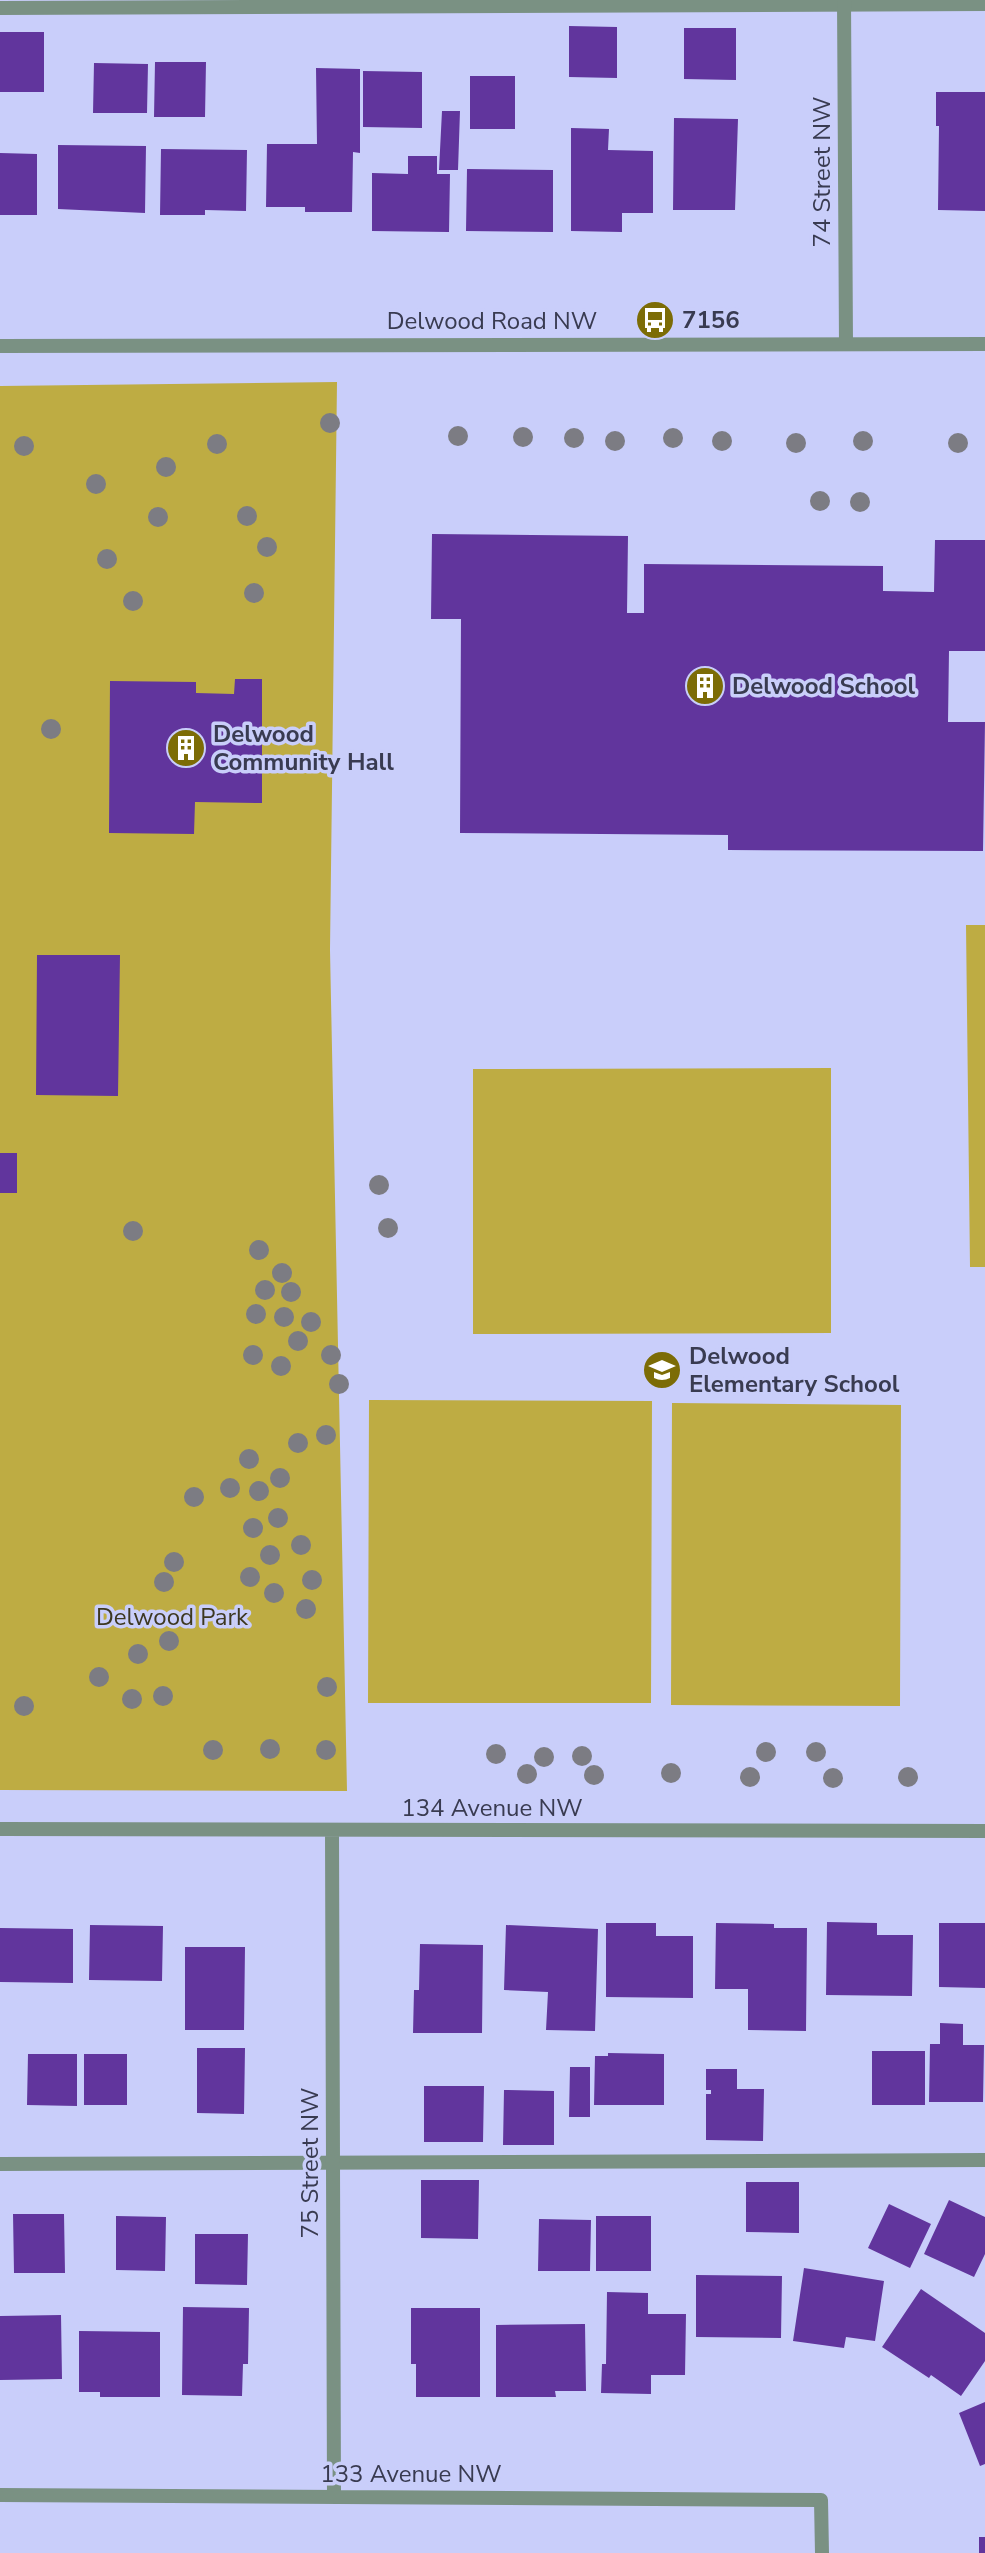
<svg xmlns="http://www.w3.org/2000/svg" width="985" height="2553" viewBox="0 0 985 2553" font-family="'Nunito Sans',sans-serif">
<rect width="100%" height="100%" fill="#c9cefa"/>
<path fill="#beac43" d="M337,382L330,950L347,1791L0,1790V386Z
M966,925H985V1267H970Z
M831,1068V1333L473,1334V1069Z
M369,1400L652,1401L651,1703H368Z
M672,1403L901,1405L900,1706L671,1705Z"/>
<path fill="#61359d" d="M569,26L617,27V78L569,77Z
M684,28H736V80L684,79Z
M0,32H44V92H0Z
M155,62H206L205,117H154Z
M94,63L148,64L147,113H93Z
M316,68L360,69V153L353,152L352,212H305V207H266L267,144H317Z
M363,71L422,72V128L363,127Z
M470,76H515V129H470Z
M936,92H985V211L938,210L939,126H936Z
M442,111H460L458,170H439Z
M674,118L738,119L735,210H673Z
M571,128L609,129L608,150L653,151V213H622V232L571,231Z
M58,145L146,146L145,213L58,209Z
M161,149L247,150L246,211L205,210V215H160Z
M0,153L37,154V215H0Z
M408,156H437V174H450L449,232L372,231V173L408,174Z
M467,169L553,170V232L466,231Z
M432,534L628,536L627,613H644V564L883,566V591L934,592L935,540H985V651H949L948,722H985L983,851L728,850V835L460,833L461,619H431Z
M235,679H262V803L195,802L194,834L109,833L110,681L196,682V693L234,694Z
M37,955H120L118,1096L36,1095Z
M0,1153H17V1193H0Z
M827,1922L877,1923V1935H913L912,1996L826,1995Z
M606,1923H656V1936H693V1998L606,1997Z
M716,1923L774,1924V1928H807L806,2031L748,2030V1989H715Z
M939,1923H985V1988L939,1987Z
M90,1925L163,1926L162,1981L89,1980Z
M506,1925L598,1929L595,2031L546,2030L548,1992L504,1990Z
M0,1928L73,1929V1983L0,1982Z
M420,1944L483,1945L482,2033H413L414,1990H419Z
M185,1947H245L244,2030H185Z
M940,2023L963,2024V2045H984L983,2102H929L930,2044H940Z
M197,2048H245L244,2114L197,2113Z
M872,2051H925V2105H872Z
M608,2053L664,2054V2105H594L595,2056H608Z
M28,2054H77V2106L27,2105Z
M84,2054H127V2105H84Z
M570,2067H590V2117H569Z
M706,2069H737V2089H764L763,2141L706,2140V2094H711V2090H706Z
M424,2086H484L483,2142H424Z
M504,2090L554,2091V2145H503Z
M421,2180H479L478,2239L421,2238Z
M746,2182H799V2233L746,2232Z
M949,2200L985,2217V2254L974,2277L924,2254Z
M889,2204L931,2224L910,2268L868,2248Z
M13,2214H64L65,2273H14Z
M116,2216L166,2217L165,2271L116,2270Z
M596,2216H651V2271H596Z
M539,2219L591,2220L590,2271H538Z
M195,2234H248L247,2285L195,2284Z
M804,2268L884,2281L875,2341L846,2337L844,2348L793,2341Z
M696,2275L782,2276L781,2338L696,2337Z
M921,2289L985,2333V2361L961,2396L931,2375L929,2378L882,2347Z
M607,2292L648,2293V2314H686L685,2375H651V2394L601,2393L602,2364H606Z
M183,2307L249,2308L248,2364H243L242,2396L182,2395Z
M411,2308H480V2397H416V2364H411Z
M61,2315L62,2379L0,2380V2316Z
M585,2324L586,2391H555L556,2397H496V2325Z
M79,2331L160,2332V2397H100V2392H79Z
M985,2402V2464L980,2466L959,2413Z
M979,2537H985V2553H979Z"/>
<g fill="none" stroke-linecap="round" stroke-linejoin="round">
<path stroke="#7a9183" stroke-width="14" d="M0,8L985,4
M0,2164L985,2160"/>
<path stroke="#7a9183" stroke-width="14" d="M0,1829L985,1831
M332,1831L334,2496
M0,2495L821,2500L822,2553"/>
<path stroke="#7a9183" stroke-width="14" d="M844,0L846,344
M0,346L985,344"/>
</g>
<g fill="#7c7c83">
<circle cx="330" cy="423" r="10"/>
<circle cx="458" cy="436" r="10"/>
<circle cx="523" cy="437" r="10"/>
<circle cx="574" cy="438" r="10"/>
<circle cx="673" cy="438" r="10"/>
<circle cx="615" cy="441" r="10"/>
<circle cx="722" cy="441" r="10"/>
<circle cx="863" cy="441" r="10"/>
<circle cx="796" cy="443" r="10"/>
<circle cx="958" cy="443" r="10"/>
<circle cx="217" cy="444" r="10"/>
<circle cx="24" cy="446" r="10"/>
<circle cx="166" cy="467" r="10"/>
<circle cx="96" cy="484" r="10"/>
<circle cx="820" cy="501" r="10"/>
<circle cx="860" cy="502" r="10"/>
<circle cx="247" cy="516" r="10"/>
<circle cx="158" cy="517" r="10"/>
<circle cx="267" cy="547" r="10"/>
<circle cx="107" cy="559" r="10"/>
<circle cx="254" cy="593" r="10"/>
<circle cx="133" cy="601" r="10"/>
<circle cx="51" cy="729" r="10"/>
<circle cx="379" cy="1185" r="10"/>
<circle cx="388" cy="1228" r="10"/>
<circle cx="133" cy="1231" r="10"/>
<circle cx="259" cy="1250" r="10"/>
<circle cx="282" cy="1273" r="10"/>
<circle cx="265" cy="1290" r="10"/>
<circle cx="291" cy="1292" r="10"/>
<circle cx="256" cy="1314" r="10"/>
<circle cx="284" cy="1317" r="10"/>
<circle cx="311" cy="1322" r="10"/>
<circle cx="298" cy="1341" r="10"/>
<circle cx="253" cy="1355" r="10"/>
<circle cx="331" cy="1355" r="10"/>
<circle cx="281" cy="1366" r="10"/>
<circle cx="339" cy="1384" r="10"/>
<circle cx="326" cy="1435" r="10"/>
<circle cx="298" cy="1443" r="10"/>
<circle cx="249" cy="1459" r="10"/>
<circle cx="280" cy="1478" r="10"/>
<circle cx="230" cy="1488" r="10"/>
<circle cx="259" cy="1491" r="10"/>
<circle cx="194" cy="1497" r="10"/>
<circle cx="278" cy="1518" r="10"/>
<circle cx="253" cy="1528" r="10"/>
<circle cx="301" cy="1545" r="10"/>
<circle cx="270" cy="1555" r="10"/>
<circle cx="174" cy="1562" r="10"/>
<circle cx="250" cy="1577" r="10"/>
<circle cx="312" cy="1580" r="10"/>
<circle cx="164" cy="1582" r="10"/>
<circle cx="274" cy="1593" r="10"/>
<circle cx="306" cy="1609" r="10"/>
<circle cx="169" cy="1641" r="10"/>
<circle cx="138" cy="1654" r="10"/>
<circle cx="99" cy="1677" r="10"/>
<circle cx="327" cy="1687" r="10"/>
<circle cx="163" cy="1696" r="10"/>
<circle cx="132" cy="1699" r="10"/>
<circle cx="24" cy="1706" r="10"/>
<circle cx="270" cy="1749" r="10"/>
<circle cx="213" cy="1750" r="10"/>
<circle cx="326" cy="1750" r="10"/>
<circle cx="766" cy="1752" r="10"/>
<circle cx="816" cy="1752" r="10"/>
<circle cx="496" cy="1754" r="10"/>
<circle cx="582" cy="1756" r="10"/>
<circle cx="544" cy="1757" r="10"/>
<circle cx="671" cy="1773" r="10"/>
<circle cx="527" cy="1774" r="10"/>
<circle cx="594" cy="1775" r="10"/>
<circle cx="750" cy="1777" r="10"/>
<circle cx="908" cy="1777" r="10"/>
<circle cx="833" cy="1778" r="10"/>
</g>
<defs>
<symbol id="bus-disc" viewBox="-11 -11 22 22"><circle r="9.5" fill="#7c6c06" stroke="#c9cefa"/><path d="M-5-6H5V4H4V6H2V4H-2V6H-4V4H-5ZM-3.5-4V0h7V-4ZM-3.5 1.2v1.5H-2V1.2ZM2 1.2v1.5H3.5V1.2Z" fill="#fff"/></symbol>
<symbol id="building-disc" viewBox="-11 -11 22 22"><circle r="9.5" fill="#7c6c06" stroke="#c9cefa"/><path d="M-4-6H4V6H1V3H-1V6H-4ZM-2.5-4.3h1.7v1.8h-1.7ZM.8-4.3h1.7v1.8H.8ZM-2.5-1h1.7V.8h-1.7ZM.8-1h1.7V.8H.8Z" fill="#fff"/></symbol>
<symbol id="school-disc" viewBox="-11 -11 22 22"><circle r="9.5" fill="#7c6c06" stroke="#c9cefa"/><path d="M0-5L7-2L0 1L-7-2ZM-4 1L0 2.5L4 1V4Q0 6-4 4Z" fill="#fff"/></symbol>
</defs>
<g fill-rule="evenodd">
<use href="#bus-disc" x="633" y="298" width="44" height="44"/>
<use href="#building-disc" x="683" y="664" width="44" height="44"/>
<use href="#building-disc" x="164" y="726" width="44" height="44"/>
<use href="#school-disc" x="640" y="1348" width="44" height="44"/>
</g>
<g text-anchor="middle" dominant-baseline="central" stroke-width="7" stroke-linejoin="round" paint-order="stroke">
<g font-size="24" fill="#393b51" stroke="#c9cefa">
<text transform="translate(822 172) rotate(-90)">74 Street NW</text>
<text x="492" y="321">Delwood Road NW</text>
<text x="492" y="1808">134 Avenue NW</text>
<text transform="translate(310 2163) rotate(-90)">75 Street NW</text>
<text x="411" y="2474">133 Avenue NW</text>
</g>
<g font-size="24" font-weight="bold" fill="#393b51" stroke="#c9cefa" text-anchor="start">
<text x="682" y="320">7156</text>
<text x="732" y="686">Delwood School</text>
<text x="213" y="734">Delwood<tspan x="213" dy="28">Community Hall</tspan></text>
<text x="689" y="1356">Delwood<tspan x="689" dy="28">Elementary School</tspan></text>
</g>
<g font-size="24" fill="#3d3821" stroke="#c9cefa">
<text x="172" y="1617">Delwood Park</text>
</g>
</g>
</svg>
